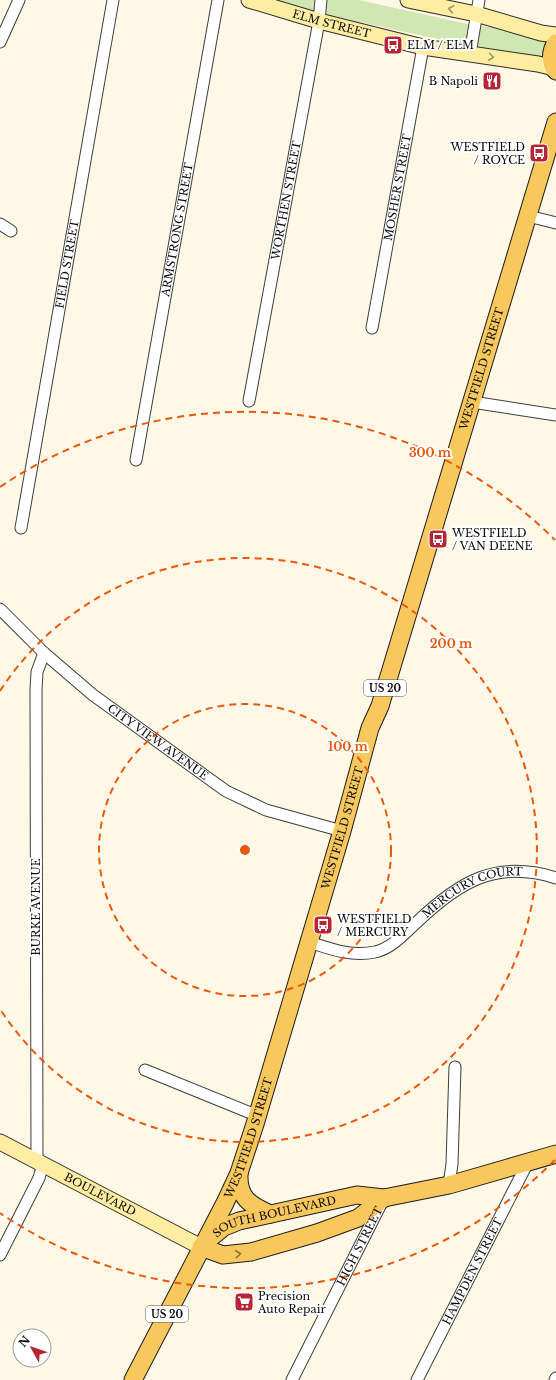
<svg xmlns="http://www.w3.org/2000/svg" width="556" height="1380" viewBox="0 0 556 1380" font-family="'Libre Baskerville',serif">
<rect width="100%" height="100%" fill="#fff8e6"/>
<path fill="#d1e7b2" d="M268,0H359L463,23L556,38L551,60C456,44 362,24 268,0Z"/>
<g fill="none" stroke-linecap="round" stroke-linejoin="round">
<defs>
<g id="minor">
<path d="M0,42L19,0"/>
<path d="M470,54L479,0"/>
<path d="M528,216L556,223"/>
<path d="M0,224L11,231"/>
<path id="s1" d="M372,328L423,47"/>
<path id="s2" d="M249,401L319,21L321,0"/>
<path d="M472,402L556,415"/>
<path id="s3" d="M136,460L218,0"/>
<path id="s4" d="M21,528L113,0"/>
<path id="s5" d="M0,609L44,653L93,695L226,791L266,810L342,831"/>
<path id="s6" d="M309,942C331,949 351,957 375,952C392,948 404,934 417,922C459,882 496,859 556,878"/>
<path d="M145,1070L258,1116"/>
<path d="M37,1161L36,690L37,672L44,653"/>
<path d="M449,1185L452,1164L455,1067"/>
<path d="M0,1255L39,1178L43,1164"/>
<path id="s7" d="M292,1380L381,1204"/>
<path id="s8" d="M417,1380L528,1162"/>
<path d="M555,1380L556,1378"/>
</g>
<g id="secondary">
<path id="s9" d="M249,0L319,21L423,47L538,64L550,67L556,71"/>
<path d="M408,0L476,14L541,33L556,35"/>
<path id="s10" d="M0,1142L201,1247"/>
</g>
<g id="primary">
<path d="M556,43C550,51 550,63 556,71"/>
<path d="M239,1174C238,1198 250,1205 270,1214"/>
<path id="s11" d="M208,1240L224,1227L239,1221L357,1195L384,1198L449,1185L556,1154"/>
<path d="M201,1247L223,1255L251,1252L317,1233L358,1218L384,1198"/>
<path id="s12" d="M133,1380L225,1203L239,1173L255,1124L342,831L370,728L380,706C437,511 498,317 556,122"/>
</g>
</defs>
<use href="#minor" stroke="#3d3d3d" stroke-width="13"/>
<use href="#secondary" stroke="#2c2c2c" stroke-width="17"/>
<use href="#primary" stroke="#1b1b1b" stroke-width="19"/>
<use href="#minor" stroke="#fff" stroke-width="11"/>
<use href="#secondary" stroke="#ffeea1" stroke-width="15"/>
<use href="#primary" stroke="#f8c85d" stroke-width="17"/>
</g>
<defs><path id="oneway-chevron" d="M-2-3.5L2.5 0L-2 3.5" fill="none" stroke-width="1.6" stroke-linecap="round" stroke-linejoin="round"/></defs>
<g stroke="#9d9365">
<use href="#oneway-chevron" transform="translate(451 9) rotate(-169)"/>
<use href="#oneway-chevron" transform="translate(491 57) rotate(8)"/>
</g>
<use stroke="#8d7238" href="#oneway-chevron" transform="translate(238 1254) rotate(-6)"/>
<g fill="none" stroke="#e8590c" stroke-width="2" stroke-dasharray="7 5">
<circle cx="245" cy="850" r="146"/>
<path d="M0 691A292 292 0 1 1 0 1009"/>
<path d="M555 1160A438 438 0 0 1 0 1213M0 487A438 438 0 0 1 555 540"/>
</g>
<defs>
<symbol id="bus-square" viewBox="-11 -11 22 22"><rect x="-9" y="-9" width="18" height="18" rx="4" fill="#b72435" stroke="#fff"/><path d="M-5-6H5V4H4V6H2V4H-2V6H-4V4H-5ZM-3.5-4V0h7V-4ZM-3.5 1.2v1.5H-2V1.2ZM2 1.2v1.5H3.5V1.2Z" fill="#fff"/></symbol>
<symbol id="restaurant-square" viewBox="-11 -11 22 22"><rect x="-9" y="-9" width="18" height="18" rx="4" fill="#b72435" stroke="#fff"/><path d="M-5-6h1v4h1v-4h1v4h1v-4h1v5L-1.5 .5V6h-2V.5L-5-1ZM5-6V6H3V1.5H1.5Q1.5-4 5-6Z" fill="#fff"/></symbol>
<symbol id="supermarket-square" viewBox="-11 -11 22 22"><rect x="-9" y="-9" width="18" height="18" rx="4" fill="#b72435" stroke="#fff"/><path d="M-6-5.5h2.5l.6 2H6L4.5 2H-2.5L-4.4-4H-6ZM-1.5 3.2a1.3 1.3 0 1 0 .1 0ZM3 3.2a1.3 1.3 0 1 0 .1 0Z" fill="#fff"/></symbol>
</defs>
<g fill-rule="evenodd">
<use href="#bus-square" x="382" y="34" width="22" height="22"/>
<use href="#restaurant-square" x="481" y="70" width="22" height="22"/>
<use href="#bus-square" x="528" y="142" width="22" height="22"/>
<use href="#bus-square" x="427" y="528" width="22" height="22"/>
<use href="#bus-square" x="312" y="914" width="22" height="22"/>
<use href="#supermarket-square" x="233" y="1291" width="22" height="22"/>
</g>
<g text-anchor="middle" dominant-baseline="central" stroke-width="4" stroke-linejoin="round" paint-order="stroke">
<g fill="#fff" stroke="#545454" stroke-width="1">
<rect x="364" y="680" width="42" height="16" rx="3"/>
<rect x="146" y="1306" width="42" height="16" rx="3"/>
</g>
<g font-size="10" font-weight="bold" fill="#0a0a0a">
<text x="385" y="688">US 20</text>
<text x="167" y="1314">US 20</text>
</g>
<g font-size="11" fill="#0a0a0a" stroke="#fff">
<text stroke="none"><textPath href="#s9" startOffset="86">ELM STREET</textPath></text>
<text stroke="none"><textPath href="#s1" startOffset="143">MOSHER STREET</textPath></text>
<text stroke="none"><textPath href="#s2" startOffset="204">WORTHEN STREET</textPath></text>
<text stroke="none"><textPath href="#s3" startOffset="234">ARMSTRONG STREET</textPath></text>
<text stroke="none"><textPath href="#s4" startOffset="268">FIELD STREET</textPath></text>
<text stroke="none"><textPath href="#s12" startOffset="1073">WESTFIELD STREET</textPath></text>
<text stroke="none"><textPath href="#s5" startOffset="207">CITY VIEW AVENUE</textPath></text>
<text stroke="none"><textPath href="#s12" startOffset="593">WESTFIELD STREET</textPath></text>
<text stroke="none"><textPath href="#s6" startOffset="185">MERCURY COURT</textPath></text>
<text transform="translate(36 907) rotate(-90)">BURKE AVENUE</text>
<text stroke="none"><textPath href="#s12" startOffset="269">WESTFIELD STREET</textPath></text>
<text stroke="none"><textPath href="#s10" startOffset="113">BOULEVARD</textPath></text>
<text stroke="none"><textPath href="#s11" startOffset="72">SOUTH BOULEVARD</textPath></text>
<text stroke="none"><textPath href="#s7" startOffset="150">HIGH STREET</textPath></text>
<text stroke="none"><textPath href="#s8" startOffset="122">HAMPDEN STREET</textPath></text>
</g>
<g font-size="11" fill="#0a0a0a" stroke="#fff" text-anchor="start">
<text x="407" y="45">ELM / ELM</text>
<text x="478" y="81" text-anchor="end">B Napoli</text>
<text x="525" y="147" text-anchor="end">WESTFIELD<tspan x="525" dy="13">/ ROYCE</tspan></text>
<text x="452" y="533">WESTFIELD<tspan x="452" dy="13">/ VAN DEENE</tspan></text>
<text x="337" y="919">WESTFIELD<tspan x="337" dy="13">/ MERCURY</tspan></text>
<text x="258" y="1296">Precision<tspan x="258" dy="13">Auto Repair</tspan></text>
</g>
</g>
<circle cx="245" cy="850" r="6" fill="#e8590c" stroke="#fff" stroke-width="2"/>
<g font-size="12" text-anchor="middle" font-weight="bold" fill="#e8590c" stroke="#fff" stroke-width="4" stroke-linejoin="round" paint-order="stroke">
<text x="430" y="457">300 m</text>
<text x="451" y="648">200 m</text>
<text x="348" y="751">100 m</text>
</g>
<g transform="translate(32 1348) rotate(310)"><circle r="19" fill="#ffffff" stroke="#9d9d9d"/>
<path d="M0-3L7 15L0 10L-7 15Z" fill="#b72435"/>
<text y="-6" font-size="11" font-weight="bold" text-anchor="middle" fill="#0a0a0a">N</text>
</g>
</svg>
